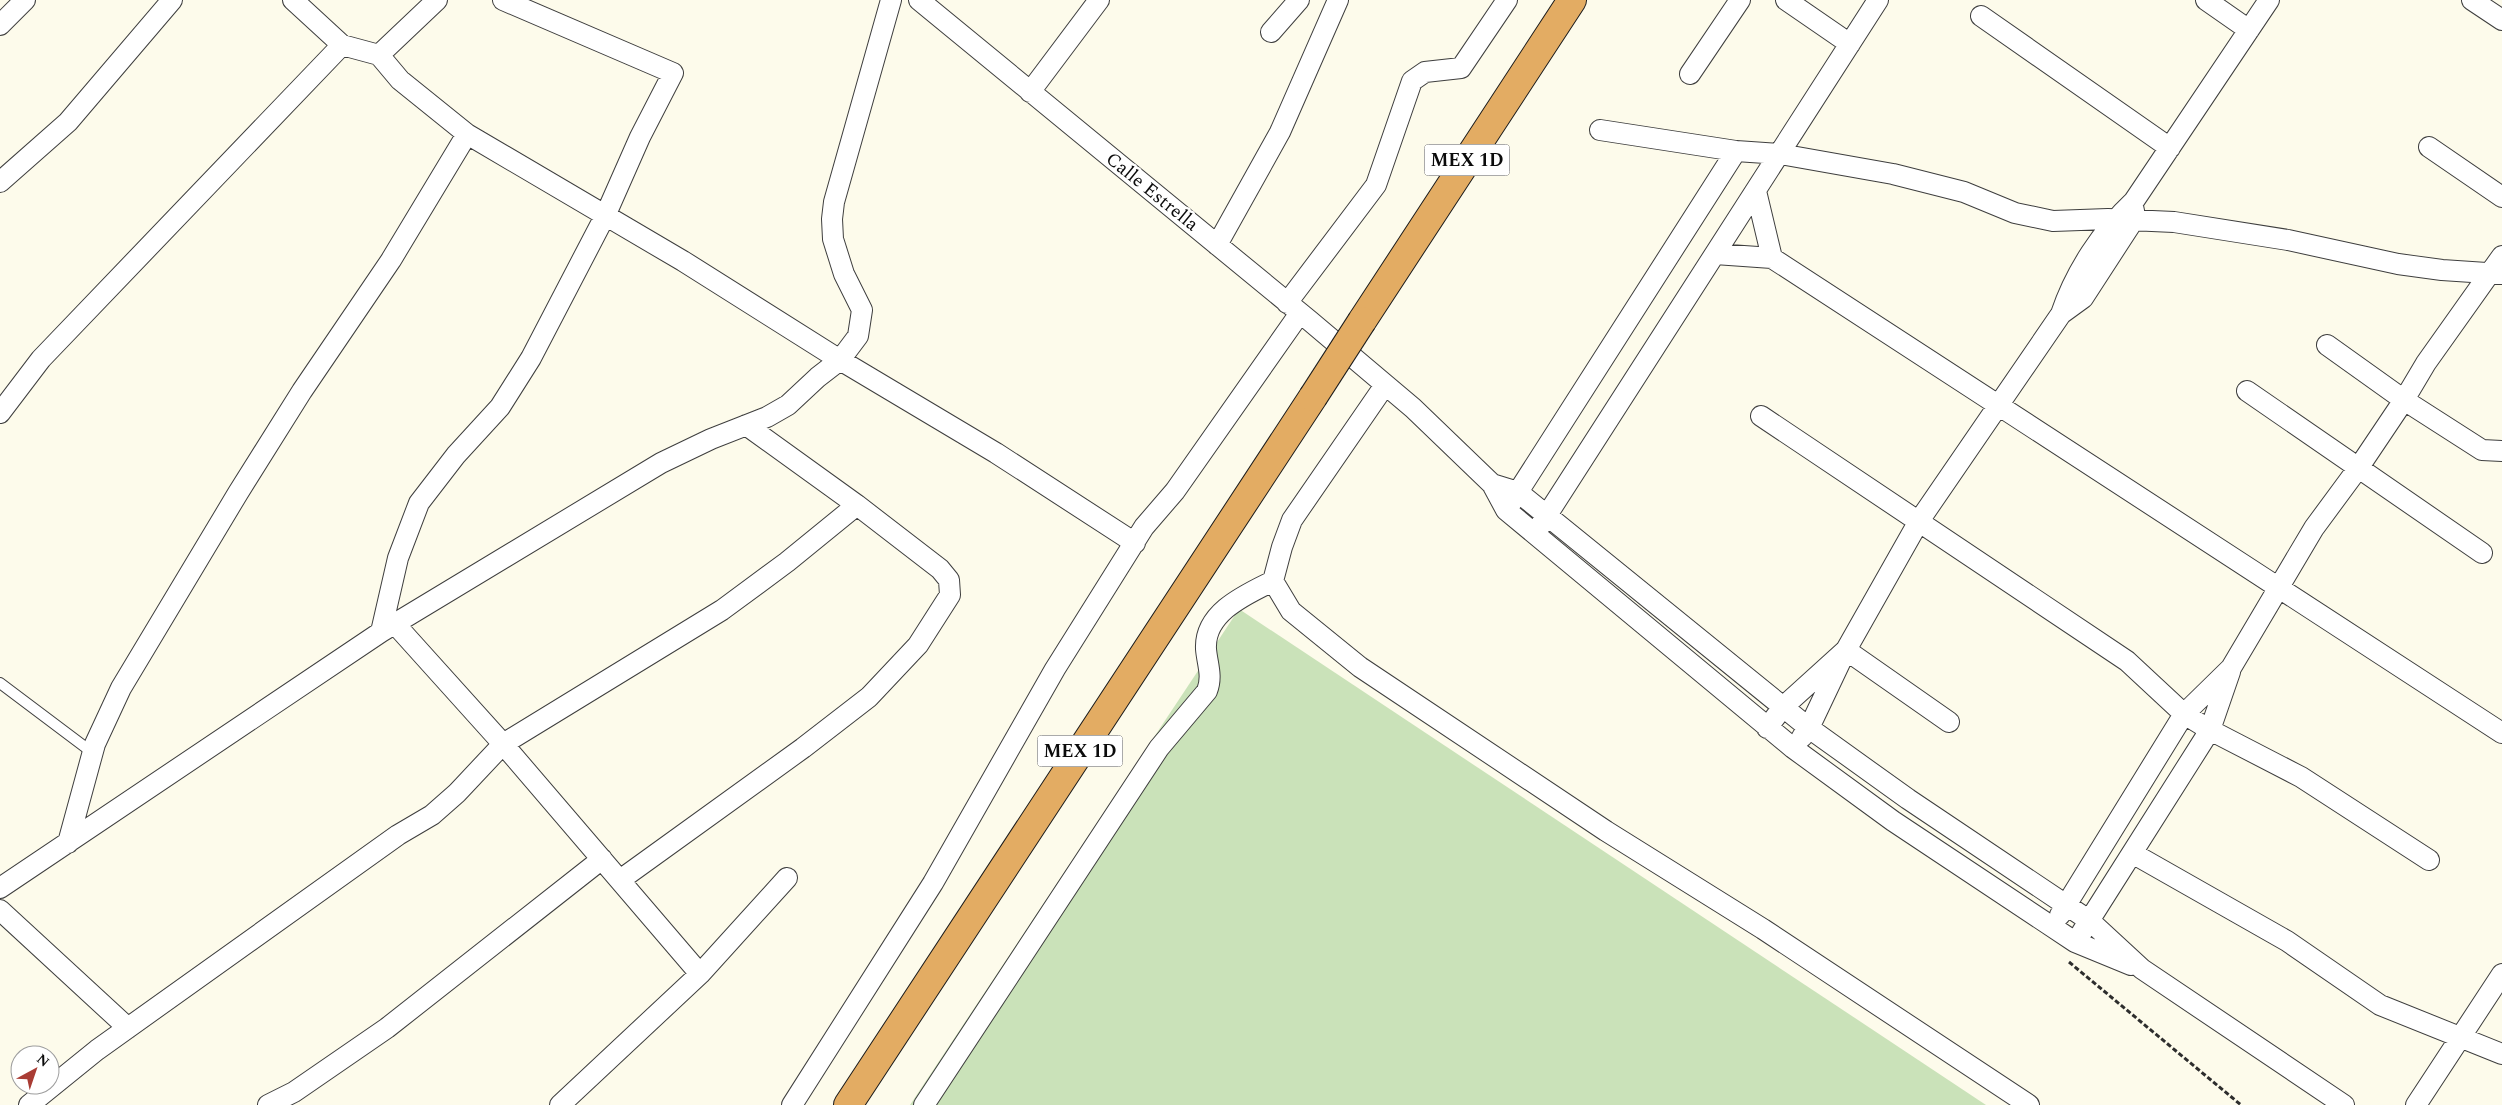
<svg xmlns="http://www.w3.org/2000/svg" width="2502" height="1105" viewBox="0 0 2502 1105" font-family="Spectral,serif">
<rect width="100%" height="100%" fill="#fdfbeb"/>
<path fill="#cae2b9" d="M1239,609L1986,1105H910Z"/>
<g fill="none" stroke-linecap="round" stroke-linejoin="round">
<defs>
<path id="lane" d="M0,683L93,753"/>
<path id="street" d="M293,0L342,45
M919,0L1310,321L1413,408L1492,484L1518,492L1809,728L1908,799L2090,921L2142,969L2344,1105
M1786,0L1850,44
M2206,0L2249,30
M2472,0L2502,20
M1981,16L2170,148
M0,25L25,0
M1271,32L1299,0
M379,55L437,0
M1690,74L1740,0
M1030,92L1099,0
M1600,130L1736,151L1780,154L1893,174L1964,192L2015,213L2053,221L2108,219L2174,222L2288,240L2398,264L2442,270L2502,274
M2429,147L2502,197
M0,182L68,122L172,0
M1756,191L1772,258
M1217,245L1280,132L1338,0
M1715,254L1772,258L2502,733
M1287,303L1376,185L1412,81L1425,72L1461,68L1507,0
M2061,314L2083,298L2133,221L2134,210
M2327,345L2404,400L2482,450L2502,451
M1385,385L1292,520L1282,547L1273,581L1291,611L1360,667L1606,831L1763,929L2029,1105
M2247,391L2482,553
M0,413L41,359L342,45L379,55L400,80L467,134L683,261L840,360L996,453L1135,543
M1761,416L2127,661L2184,714L2210,730L2301,777L2429,860
M1492,484L1506,510L1793,748L1893,821L2075,942L2131,965
M1511,503L1736,151
M1540,526L1878,0
M395,624L503,744L700,974
M381,632L398,558L419,503L456,455L500,407L531,358L606,214L640,137L673,73L503,0
M1767,728L1783,707L1846,650L1919,521L2061,314C2075,272 2102,231 2134,201L2269,0
M1802,737L1809,728L1846,650L1949,722
M68,843L95,744L121,688L238,493L302,391L391,260L467,134
M2132,853L2287,941L2380,1005L2502,1054
M620,880L803,748L869,697L918,645L950,595L949,580L940,569L857,505L746,425
M0,888L381,632L661,463L711,439L767,417L788,405L818,377L840,360L858,336L862,310L844,274L833,239L832,219L834,202L891,0
M0,910L128,1028
M2060,915L2184,714L2231,668L2314,528L2359,467L2404,400L2426,363L2502,256
M2082,932L2210,730L2230,672
M29,1105L97,1050L398,835L432,815L457,793L503,744L722,610L787,562L857,505
M268,1105L294,1092L387,1028L602,859
M560,1105L700,974L787,878
M792,1105L933,883L1055,669L1144,527L1175,491L1300,313
M924,1105L1159,748L1207,691C1213,676 1207,663 1206,649C1204,612 1247,594 1273,581
M2416,1105L2502,974"/>
<path id="highway" d="M1362,321L1572,0
M848,1105L1313,397"/>
</defs>
<use href="#lane" stroke="#3e3e3e" stroke-width="12"/>
<use href="#street" stroke="#3e3e3e" stroke-width="22"/>
<use href="#highway" stroke="#1c1c1c" stroke-width="30"/>
<path stroke="#2d2d2d" stroke-width="3" stroke-dasharray="5 2.5" stroke-linecap="butt" d="M2069,962L2241,1105"/>
<use href="#lane" stroke="#fff" stroke-width="10"/>
<use href="#street" stroke="#fff" stroke-width="20"/>
<use href="#highway" stroke="#e3ac63" stroke-width="28"/>
<defs>
<path id="highway-bridge" d="M1313,397L1362,321"/>
</defs>
<use href="#highway-bridge" stroke="#1c1c1c" stroke-width="30" stroke-linecap="butt"/>
<use href="#highway-bridge" stroke="#e3ac63" stroke-width="28"/>
</g>
<g text-anchor="middle" dominant-baseline="central" stroke-width="5" stroke-linejoin="round" paint-order="stroke">
<g fill="#fff" stroke="#545454" stroke-width="1">
<rect x="1424.5" y="144.5" width="85" height="31" rx="4"/>
<rect x="1037.5" y="735.5" width="85" height="31" rx="4"/>
</g>
<g font-size="18" font-weight="bold" fill="#0b0b0b">
<text x="1467" y="160">MEX 1D</text>
<text x="1080" y="751">MEX 1D</text>
</g>
<g font-size="19" fill="#0b0b0b" stroke="#fff">
<text transform="translate(1152 192) rotate(39)">Calle Estrella</text>
</g>
</g>
<g transform="translate(35 1070) rotate(40)"><circle r="24" fill="#ffffff" stroke="#9d9d9d"/>
<path d="M0-4L9 19L0 12L-9 19Z" fill="#a93c34"/>
<text y="-8" font-size="14" font-weight="bold" text-anchor="middle" fill="#0b0b0b">N</text>
</g>
</svg>
